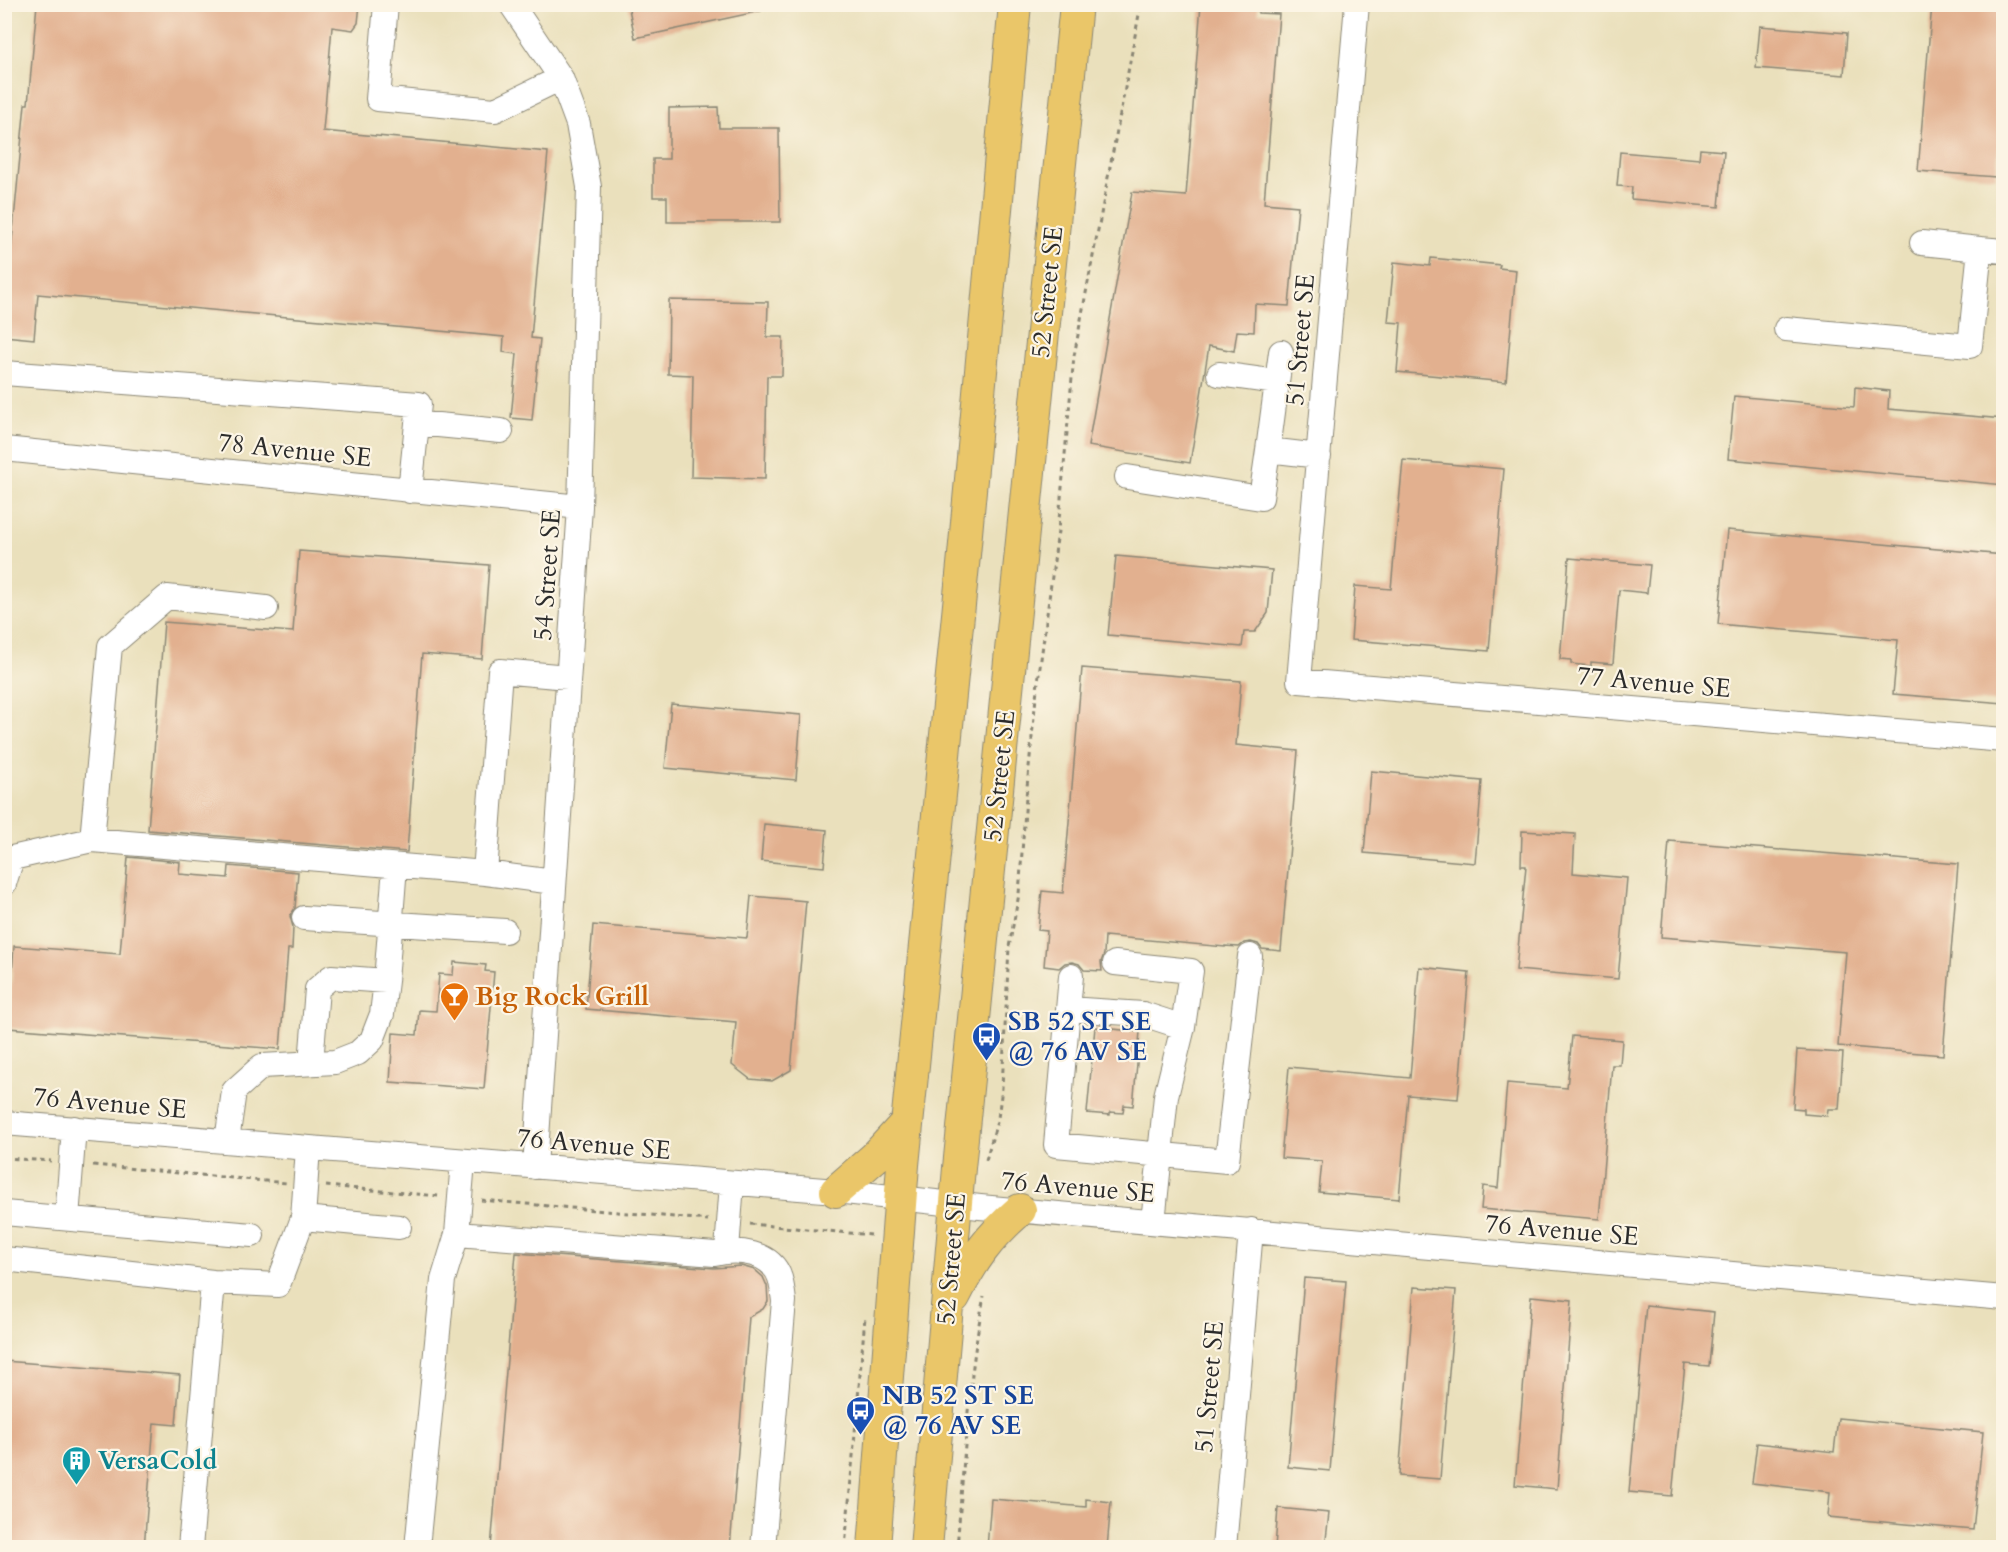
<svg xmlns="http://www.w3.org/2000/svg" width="2008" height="1552" viewBox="0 0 2008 1552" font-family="Cardo,serif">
<rect width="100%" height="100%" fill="#fcf5e5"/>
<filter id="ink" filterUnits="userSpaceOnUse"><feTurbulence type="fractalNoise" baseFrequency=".0167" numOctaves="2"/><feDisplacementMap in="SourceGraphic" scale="12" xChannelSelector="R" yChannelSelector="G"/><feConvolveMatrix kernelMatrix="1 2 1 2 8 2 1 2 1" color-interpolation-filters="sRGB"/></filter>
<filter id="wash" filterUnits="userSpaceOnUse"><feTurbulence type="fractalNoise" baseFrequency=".008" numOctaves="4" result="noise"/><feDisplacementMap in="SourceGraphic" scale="24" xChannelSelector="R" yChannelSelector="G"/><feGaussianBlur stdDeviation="1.35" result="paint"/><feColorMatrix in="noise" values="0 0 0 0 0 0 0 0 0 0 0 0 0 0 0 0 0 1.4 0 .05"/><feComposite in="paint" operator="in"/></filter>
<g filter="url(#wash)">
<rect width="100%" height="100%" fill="#eae0bc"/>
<g id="blocks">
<path fill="#e2b08f" d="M37,4H360L358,23L353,30L332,27L323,131L548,152L531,338L540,339L532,420L511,418L517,354L503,352L504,337L38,294L34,339L4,336V293H7L25,104H28Z
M628,4H761V11L635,38Z
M1201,4H1258V13L1279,14L1264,203L1298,206L1289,306L1255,304L1254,332L1237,331L1234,351L1209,346L1190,463L1088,446L1132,192L1186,196Z
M1932,4H2004V93L1996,177L1918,171Z
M1760,26L1847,33L1844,75L1756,68Z
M718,107L719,128H779L780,222H667V197H653V159H669V108Z
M1700,149L1724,151L1719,207L1631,199L1632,187L1617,186L1620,152L1699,159Z
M1431,258L1500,265L1499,268L1516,270L1506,382L1397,372L1401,323L1388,322L1394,262L1430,266Z
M669,300L768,302L767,337H783L782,376H767L765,479L691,477L693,375L668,374Z
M1855,387L1889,391L1888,409L2004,419V485L1728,459L1734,396L1854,407Z
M1403,460L1504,469L1489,651L1351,640L1355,586L1391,589Z
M1727,530L2004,555V703L1893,694L1898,640L1718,624Z
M299,551L489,565L482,659L422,654L407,852L148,830L164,622L293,632Z
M1116,556L1272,570L1268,613L1255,632H1244L1242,647L1108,635Z
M1569,558L1650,565L1647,593L1619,590L1613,664L1591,662V666L1571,664V660L1560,659Z
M1082,668L1241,681L1236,745L1298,751L1281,951L1262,949L1258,944L1251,942L1244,943L1239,947L1225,946V947L1105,936L1104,954L1101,962L1102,971L1084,970L1079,964L1072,962L1065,963L1059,968L1044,966L1047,931L1038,930L1042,891L1063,893Z
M671,704L801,715L796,780L665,768Z
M1371,771L1482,781L1475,863L1364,853Z
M764,824L827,830L824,867L761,861Z
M1522,831L1575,834L1573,873L1627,878L1618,979L1516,970L1526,866H1521Z
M1669,841L1958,864L1943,1055L1838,1046L1846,952L1661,937Z
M128,857L180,862L179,874L228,878L229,866L298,872L295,908L290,916L293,927L292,949H288L280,1049L8,1028L14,946L120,954Z
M751,896L806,901L791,1070L772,1081L750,1079L732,1065L736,1022L586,1009L593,925L747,938Z
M454,962L486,965L485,971L494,972L484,1089L390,1082L393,1033L417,1035L419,1010L436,1011L439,974L453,975Z
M1419,967L1469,972L1458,1099L1408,1095L1399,1199L1319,1192L1322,1161L1281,1158L1289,1067L1410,1078Z
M1095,1027L1140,1032L1133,1106L1124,1105L1123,1113L1110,1112V1115L1087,1113Z
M1572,1036L1622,1040L1620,1065H1612L1599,1219L1481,1209L1483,1186L1498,1188L1507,1083L1567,1088Z
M1797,1050L1843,1053L1839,1109H1828L1827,1116L1804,1114V1109L1793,1108Z
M516,1253L714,1268L741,1266L755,1270L763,1277L767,1286L768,1301L763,1309L749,1317L730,1548H491Z
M1304,1278L1346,1281L1330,1471L1288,1467Z
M1414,1287L1456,1290L1440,1479L1399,1476Z
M1531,1296L1572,1300L1557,1489L1515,1485Z
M1646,1305L1714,1312L1709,1366L1685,1364L1672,1496L1629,1492Z
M4,1361L180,1375L176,1425L154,1423L144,1548H4Z
M1838,1418L1983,1432L1973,1530L1828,1517L1830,1492L1752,1483L1757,1443L1834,1452Z
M991,1499L1086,1507V1499L1111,1502L1107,1548H987Z
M1278,1508L1329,1513L1325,1548H1275Z"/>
</g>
</g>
<g filter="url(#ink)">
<use href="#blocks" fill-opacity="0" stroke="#8a8674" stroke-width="1.5"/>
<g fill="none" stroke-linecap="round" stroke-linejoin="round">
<defs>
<path id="minor" d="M386,4L378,99L495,110L561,78
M511,4L561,78L578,124L589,187L580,507L535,1167
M1357,4L1299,681L2004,740
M1922,243L1980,249
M1786,329L1970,346L1980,249L2004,251
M1281,352L1268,450L1319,456
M4,373L419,404L410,491
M1219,374L1277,382
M417,423L501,431
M4,449L580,507
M1127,477L1261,498L1268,450
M92,840L485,873L554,882
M485,873L500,671L568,677
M4,884L12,858L92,840L110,646L167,597L266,608
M304,918L505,931
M1115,963L1191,971L1183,1027L1166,1096L1153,1222
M1071,976L1056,1145L1227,1161L1250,956
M1068,1009L1143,1014L1183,1027
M311,1063L317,989L331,977L386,981
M4,1123L836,1191L980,1207L2004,1298
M227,1141L234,1091L262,1066L335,1062L358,1053L372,1040L382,1014L386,981L395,866
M308,1148L303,1218L399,1227
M4,1213L252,1235
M67,1218L74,1128
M457,1234L715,1254C737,1248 772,1252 780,1278C782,1285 783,1293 784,1301L763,1548
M727,1250L732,1183
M4,1259L213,1282L278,1285L303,1218
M190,1548L213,1282
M417,1548L443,1280L457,1234L463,1161
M1224,1548L1251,1230"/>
<path id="major" d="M836,1191L875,1157L907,1122
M954,1297C973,1259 988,1238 1020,1210
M874,1548L903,1165L964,555L1015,4
M926,1548L959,1168L1076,4"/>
</defs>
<use href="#minor" stroke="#8a8674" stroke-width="26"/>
<use href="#major" stroke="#8a8674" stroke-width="34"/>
<path stroke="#8a8674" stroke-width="3" stroke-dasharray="4.5 4.5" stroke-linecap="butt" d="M4,1158L51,1161
M986,1160L998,1118L1002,1088L1009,947L1019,894L1026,797L1036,697L1058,531L1074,356L1141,4
M93,1165L287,1183
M326,1186L439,1196
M481,1200L708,1220
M750,1224L872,1235
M845,1548L865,1317
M957,1548C964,1464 968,1378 984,1296"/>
<use href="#minor" stroke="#fff" stroke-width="24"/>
<use href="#major" stroke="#eac669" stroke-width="32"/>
</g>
</g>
<defs>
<symbol id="bar-pin" viewBox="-11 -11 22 30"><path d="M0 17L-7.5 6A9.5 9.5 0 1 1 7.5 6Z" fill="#e8710a" stroke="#fcf5e5"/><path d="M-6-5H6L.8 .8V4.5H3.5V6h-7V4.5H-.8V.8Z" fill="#fff"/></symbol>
<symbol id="bus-pin" viewBox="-11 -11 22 30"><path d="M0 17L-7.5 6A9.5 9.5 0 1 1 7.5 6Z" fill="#1a4fb4" stroke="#fcf5e5"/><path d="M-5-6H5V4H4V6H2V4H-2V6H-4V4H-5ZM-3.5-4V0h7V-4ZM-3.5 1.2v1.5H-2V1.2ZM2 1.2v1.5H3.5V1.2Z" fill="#fff"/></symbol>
<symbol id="building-pin" viewBox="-11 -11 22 30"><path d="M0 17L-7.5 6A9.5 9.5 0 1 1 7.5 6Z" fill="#0f9aa8" stroke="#fcf5e5"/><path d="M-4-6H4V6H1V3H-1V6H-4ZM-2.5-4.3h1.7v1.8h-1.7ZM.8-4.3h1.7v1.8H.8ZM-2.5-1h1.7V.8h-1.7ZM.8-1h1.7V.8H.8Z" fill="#fff"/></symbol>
</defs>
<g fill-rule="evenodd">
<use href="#bar-pin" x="438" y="980" width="33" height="45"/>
<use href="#bus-pin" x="970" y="1020" width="33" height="45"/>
<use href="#bus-pin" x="844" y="1394" width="33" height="45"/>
<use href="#building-pin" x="60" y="1444" width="33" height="45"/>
</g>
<g text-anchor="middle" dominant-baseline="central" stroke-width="4.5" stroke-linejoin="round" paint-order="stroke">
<g font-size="26" fill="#2b2b2b" stroke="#fcf5e5">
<text transform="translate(1047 292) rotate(-84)">52 Street SE</text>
<text transform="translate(1300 340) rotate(-85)">51 Street SE</text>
<text transform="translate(295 450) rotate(6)">78 Avenue SE</text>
<text transform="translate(547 575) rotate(-86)">54 Street SE</text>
<text transform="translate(1654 682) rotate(5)">77 Avenue SE</text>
<text transform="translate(999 776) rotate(-84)">52 Street SE</text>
<text transform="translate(110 1103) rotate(5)">76 Avenue SE</text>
<text transform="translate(594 1144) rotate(5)">76 Avenue SE</text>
<text transform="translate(1078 1187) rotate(5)">76 Avenue SE</text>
<text transform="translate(1562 1230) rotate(5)">76 Avenue SE</text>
<text transform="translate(951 1259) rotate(-85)">52 Street SE</text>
<text transform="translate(1209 1387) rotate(-85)">51 Street SE</text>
</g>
<g font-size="26" font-weight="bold" fill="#c56008" stroke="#fcf5e5" text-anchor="start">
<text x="475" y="996">Big Rock Grill</text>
</g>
<g font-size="26" font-weight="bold" fill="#164399" stroke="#fcf5e5" text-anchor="start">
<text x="1008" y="1021">SB 52 ST SE<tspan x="1008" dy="30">@ 76 AV SE</tspan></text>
<text x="882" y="1395">NB 52 ST SE<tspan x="882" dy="30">@ 76 AV SE</tspan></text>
</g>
<g font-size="26" font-weight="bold" fill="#0d838f" stroke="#fcf5e5" text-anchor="start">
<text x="98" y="1460">VersaCold</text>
</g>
</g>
<rect width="2008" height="1552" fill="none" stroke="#fcf5e5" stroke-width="24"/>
</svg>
